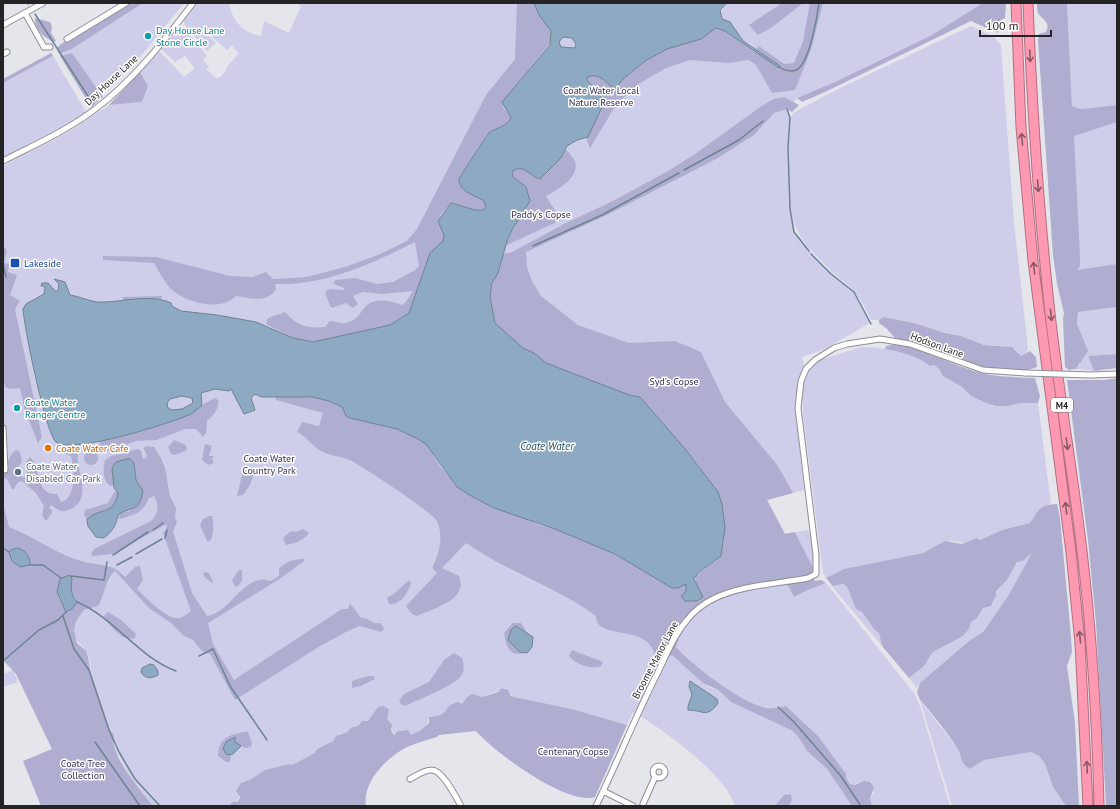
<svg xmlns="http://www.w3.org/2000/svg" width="1120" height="809" viewBox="0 0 1120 809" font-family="'PT Sans',sans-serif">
<rect width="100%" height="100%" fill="#e5e5ec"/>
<path fill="#cfceea" d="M143,3H184L132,67L101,95L72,53L60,56L59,54L72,49Z
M197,3H229C232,21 243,33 261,36L264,21L289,33L301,6L296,3H983L930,36L837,81L797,98L794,103L787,109L790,123L788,148V188L794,232L823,266L854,292L870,323L825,349L802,357L804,365L799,379L795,402L804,490L767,500L785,534L808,530L811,535L814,564L812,573L733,591L699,605L664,655L673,656L709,687L717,690L731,702L793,731L799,738L807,751L827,769L852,806H735C726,775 662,728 633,712L627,725L572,709L513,697L505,688L482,697L468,696L462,704C445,701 452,708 445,714C440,717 435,717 429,717C428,728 420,731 411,735L407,730L398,731L395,735L387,719L386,707H378L368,721H362L358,726H355L347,732L339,734L333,741L317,749L315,753L292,765L265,770L251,779L241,783L238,802H232L229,806H153L130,776L114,747L91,674C91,666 90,660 87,653C81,641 69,640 75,622C77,618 82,614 84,610L89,609L104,592L105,587L115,571C105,563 93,564 80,561C52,554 30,534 3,526V166L72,130L109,105L142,102L148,86L140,72L159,51L184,77L195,68L185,56L175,62L161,49C182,18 190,35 207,56L203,59L209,67L206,69L216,78H219L227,70L226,68L239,53L232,46L227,50L207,32L189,30L184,24V20Z
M1067,3H1117V105L1080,109L1072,106Z
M971,26L994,37L1001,46L1014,223L1028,349L1025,355L1021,356L1016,350L1005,346L984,345L961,336L945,333L914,323L883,317L879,320H871C866,310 862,300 854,291C846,282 835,276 827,267C817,256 804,245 798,232C783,204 789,148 791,117L793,113L834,91Z
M191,32L206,34L216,43L207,51Z
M53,56L86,112L52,132L3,157V83Z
M1117,122V264L1077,271L1074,135Z
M1117,307V354L1088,356L1094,371L1076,369L1080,365L1077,324L1078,312Z
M861,347C883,347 913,352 930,366L934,365L939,369L943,376L962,387L971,396L986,403L996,406L1015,405L1021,403H1038L1051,504C1038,507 1036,513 1030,523L1002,530L980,540H973L967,543L950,541L923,553L854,567L826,578L823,573L803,415L802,386L805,376L817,361Z
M1033,553L1008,596L983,632L969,641L920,683L917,688L909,678L916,673L931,657L933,652L963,636L969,629L971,622L977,618L983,608L991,606L994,602L996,591L1007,580L1017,562L1023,561Z
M826,583L914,693L920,706L950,806H872L870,799L874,792L858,783L854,785L850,784L818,736L786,706C780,707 773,709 768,708C743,704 692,665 676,647C690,596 743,592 787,584L794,597L808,590Z
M829,583L833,586L843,584L847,587L856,609L862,612L874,629L879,633L882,646Z
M13,670L18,682L3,687V674Z
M920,700L959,750L970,769L984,760L1031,752L1039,756L1045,764L1053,787L1066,806H952Z"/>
<path fill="#afaed0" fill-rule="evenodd" d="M131,3H143L72,49L59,54L57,48L61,44Z
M517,3H534C539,19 554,26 551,42L505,99L503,107L511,118C506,128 497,126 490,132C485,136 467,167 461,174L459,179L484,201L486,204L485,209L475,210L451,203L441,214L438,221L444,235L443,241L418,292L412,310L407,315L390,325L313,342L293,338L266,324L268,318L285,312C296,325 307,329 325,327L330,321C335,321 340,324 345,323C358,321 359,313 366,306C375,297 392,301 402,305L405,303L413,291L382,294L363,292L353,296L358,304L353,308L346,303L332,308L330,306L325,292L330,289L344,290V288L334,284L335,280L355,278L377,284L393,282L415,270L419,266L415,242C372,264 323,286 275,284L276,289C267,304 251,298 236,296C221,312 186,303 171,289C164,282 159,271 154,263L103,260V256L156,257L230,276L253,277L266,272L273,279H277L306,277L345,267L378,255L407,241L417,229L486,95L515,59Z
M782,3H803L771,28L758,35L749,25Z
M810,3H823L811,50L795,90L772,93L756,65L749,60L728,63L690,60L666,68L637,85L616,105L590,148L586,138L603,105L600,96L587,80V77C598,73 607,81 613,88H618L623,79L645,61L667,49L701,39L716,28L725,31L754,52L759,46L784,64L794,63L803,41Z
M983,3H1006L1005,18L996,23L998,33L971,21L825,92L802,102L797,98L837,81L930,36Z
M1037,3H1067L1072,106L1081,109L1117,105V122L1074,136L1080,256V266L1077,270L1117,264V307L1078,312L1077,324L1088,351L1076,369L1069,370L1065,367L1063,319L1064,313L1057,284L1053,255L1038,40L1039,34L1046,32C1051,21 1042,20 1038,13C1037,10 1037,6 1037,3Z
M35,18L50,22L52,26L51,33L56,41L54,42C45,38 34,30 35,18Z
M51,53L53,56L3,83V79Z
M72,53L103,97L91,107L60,56Z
M140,72L148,86L142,102L109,105Z
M784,97L799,105L792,112L787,109L774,113L754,135L716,159L607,215L526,252L527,267L532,281L541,296L578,325L629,343L675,341L701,352L725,402L778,466L793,493L767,500L785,534L795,532L814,570L812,573L815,581L821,580L826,583L808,590L794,597L787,584C744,592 689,597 676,647C692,665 743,704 767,708C773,709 780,707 786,706L818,736L846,774V778L850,784L855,785L864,781L870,782L874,787L870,799L872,806H852L827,769L807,751L799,738L793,731L731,702L718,690L703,683L673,656L664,655L660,660L656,661C653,620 596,643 596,616C569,596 538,583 509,568C494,561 480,552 466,543L442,568L459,576C469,600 434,608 417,616L412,614L406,606L437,573L432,568C439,554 444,537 437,521C432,512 362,466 350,460C340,456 330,456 321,451C312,446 306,436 297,432L302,422L319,426L323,413L276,400L275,397C298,397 323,395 342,407L345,413L371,423L397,429L418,439L426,444L440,466L457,487L461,489L539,525L555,529L615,554L672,588H678L686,583V591L681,596L685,601L695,600L696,576L721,556L724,539L700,467L686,450L636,396L629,395C588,380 543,368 512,338C507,333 500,330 496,324C491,317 490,306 490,297C490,287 494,281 498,272C501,266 502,260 503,254L512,252L564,224L613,201L668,171L695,154L763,105L774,99Z
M565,148C568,152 573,157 575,161C580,178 558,189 546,196L561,220L505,246L519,217L520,182L513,177L512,172C521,163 530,174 539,180L545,175L561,158Z
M3,245L7,251L4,263L9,264L8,272L17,275L10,295L20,301L15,309L42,437L38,443L25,411L20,388L10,389L5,387L3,375Z
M162,296L161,300H123V297Z
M883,317L914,323L945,333L961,336L984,345L1012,347L1021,356L1030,351L1036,357L1037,367L1025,371L991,369L967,363L896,339L887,329L879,323V320Z
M898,344C924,350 948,363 974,371C993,377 1014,377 1035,378L1040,396L1038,403H1021L1007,406H996L986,403L971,396L962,387L943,376L939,369L934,365L930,366C919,357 900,351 885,349L886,346Z
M1117,354V368L1094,371L1088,356Z
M1117,378V806H1106L1096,622L1088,540L1067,380H1104Z
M215,398L218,400C220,407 213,417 207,421L206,433L203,437L196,429H185L157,440L136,441L110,451H99L100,441L148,429L193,413L198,407Z
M174,440L186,445L187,450L175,455L171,454L168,447Z
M205,444L212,446L209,456H214L212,459L214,463L208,465L202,460Z
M145,446L154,447L161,458L165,468L170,496L176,508L175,518L177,522L173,531L192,593L207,616C229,612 238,585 259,580C264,578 266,581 271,581L279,576V569C287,561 293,559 305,559L303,562L278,580L208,623L213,644L234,680L342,609H348L350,603L361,618C369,617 372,625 381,623L384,629L381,632L359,626L346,632L320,646L235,700L210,654L202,651L193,640L184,636L171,623L149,608L115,571C105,581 105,594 98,606L84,610L76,621L74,630L77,643L86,651L88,657L91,674L110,731L114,734C108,754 141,790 153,806H41L23,761L52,749L16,674L3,660V503L9,527C33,536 53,552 78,560C95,566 113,562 125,577L135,567L140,566L143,580L137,589C145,597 168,621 180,618C184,617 188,613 191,611L163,533L166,529L167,524L112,554L93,556L91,554L94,549L151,521C159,513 159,505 154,496L149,498C142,514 135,514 120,519L118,518L121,513L130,511L143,493L137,484L134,464L130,459L113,466L112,471L114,485L110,486C102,480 103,468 105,460L111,456L138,449L141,451L143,459L146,458L147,456L144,449ZM61,578L70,585L72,594L76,600L72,609L66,611L58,596Z
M67,448L78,452C75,471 93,494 73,508C69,510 65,512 61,511C57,510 54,506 51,505L49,508L52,510V513L46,521L42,515L44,506L36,493L22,481L18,482L14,489H12L7,479L3,478V469C9,464 8,455 16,450L20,452L22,462L15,471L22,477H26L27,474L26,462L30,457C42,469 35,495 57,494L61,502L66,500C76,490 74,469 71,456L64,453Z
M84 458a7 7 0 1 1 14 0a7 7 0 1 1-14 0Z
M246,470L251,472L253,476L250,485L243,495L237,496L242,475Z
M115,491L118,493C114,517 96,507 87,521L84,514L85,510L108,503Z
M1057,504L1060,518L1071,637L1072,652L1067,666L1075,723L1079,806H1066L1053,787L1045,764L1039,756L1031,752L984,760L970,769C961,764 962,759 959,751C957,745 925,704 920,700L917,692L920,683L969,641L983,632L1008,596L1032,553L1023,561L1017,562L1007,580L996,591V596L991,606L983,608L977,618L971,622L969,629L963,636L933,652L924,666L909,678L882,646L879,633L874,629L862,612L856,609L847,587L843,584L833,586L826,578L844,569L923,553L945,541L962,544L977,538L980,540L1002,530L1030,523C1039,509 1039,505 1057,504Z
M209,516H212C214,522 214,536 210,541H207L200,525L203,519Z
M303,529L309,533C303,541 295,543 286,545L283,538L291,531L296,532Z
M239,570H242V581L238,586L235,587L232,580Z
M205,572L209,573L214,584L205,578L203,573Z
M409,580L411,583C408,593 401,605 389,604L387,598L395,593Z
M108,612L121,620L136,634L135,638C123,643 109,625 104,616Z
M513,623H521L531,639L528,651C511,660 506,647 504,633Z
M572,650L603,662L601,666C591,670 575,664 569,656Z
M454,653L462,658C464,665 465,671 461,676C454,686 417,700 405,706L401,704L399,701L404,694L429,682L444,660Z
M368,676H373L375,679L361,686L352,688V681Z
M502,688L508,690L511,696L514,697L572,709L627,725L595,797C567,806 494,752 476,731L439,735L437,737C427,740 416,743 407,747C387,757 362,782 366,806H229L232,802H238L240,797L236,791L241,783L251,779L265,770L289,764L292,765L315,753L317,749L333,741L336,736L347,732L352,727L358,726L362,721H368L378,707L383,706L389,709L387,719L392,725L391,730L394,735L398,731L408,730L411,735L421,730L429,723V717C452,716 442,705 458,702L462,704L468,696L473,694L482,697L498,692Z
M244,732H248L252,743L251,747L245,748L241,746L231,755L230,762H226L218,756C219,738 228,735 244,732Z
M791,794L792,800L789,806H775L784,795Z"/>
<path fill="#8daac2" stroke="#6e8293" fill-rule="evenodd" d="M534,3H727L720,10L722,19L730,22L743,41L780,66L779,68L725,31L716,28L701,39L667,49L645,61L623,79L616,89C606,85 602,72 587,77V80L600,96L603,105L588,137L577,140L567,146L561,158L540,179C530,177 523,162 512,172L513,177L526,187L530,201L513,228L507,241L498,273L492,283L490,297L495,323L523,348L534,353L546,363L629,395L640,397L686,450L718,492L722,504L725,527L721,556L698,573L694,579L703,597L697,601H685L681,596L686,591V584L678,588H672L615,554L555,529L494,508L473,497L457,487L426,444L418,439L397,429L350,418L346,416L342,407L329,401L312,397H261L255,394L251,398L255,410L244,414L231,389L229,391L215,389L201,393L202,405C199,408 194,412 191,414C171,423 71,455 56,442C46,434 24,327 23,309L26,304L44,294L45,288L44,286H41L42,283H48L55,291H58L59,284L54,279L65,282L70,295C78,296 89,301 97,302C120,303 150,293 171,303L172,306L181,311L217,315L256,322L293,338L313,342L390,325L409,313L430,253L443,241L444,235L438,221L451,203L475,210H483L486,207L484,201C475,195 459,192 459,179C461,175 488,133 490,132C498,127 506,127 511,118L502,102L550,45L551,31L539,15ZM563,37L572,38L576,44L575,48L561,47L559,42ZM182,396L192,398L193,403L182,409L172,410L168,408L167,403L170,399Z
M126,459H130L134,463L136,480L143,491C139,513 133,505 118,515C116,525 113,531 104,538L96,537L88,526L87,520C97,507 114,517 118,493L114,488L112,468L116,462Z
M18,548C26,551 30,556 30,565L20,567L12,561L9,552L13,549Z
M69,575L72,578C71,587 70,594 77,602L72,609L66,612L57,592L60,579Z
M516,626L533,637L532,647L527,653L520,652L508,640L511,630Z
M150,664L154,665L158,671V675C151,679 145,679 141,672L142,668Z
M690,681L717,699L718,703C707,719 703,710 688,710V706L692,695L689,686Z
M235,737V742L241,746L233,754L227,755L223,749L226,742Z"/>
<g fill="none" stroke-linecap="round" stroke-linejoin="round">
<path stroke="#6e8293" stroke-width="1.5" d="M27,3L28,4
M35,14L93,104
M779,67C785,71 794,73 799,68C810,58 817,18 819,3
M787,109L790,118L788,148L790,209L794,232L809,251
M684,170L739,140L763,121
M533,246L602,215L679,173
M811,254L831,274L854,292L871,324
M3,264L6,277
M153,530L163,523
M165,538L167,530
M3,548L9,552
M136,554L162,539
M113,555L148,532
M30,565H43L61,578
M117,565L132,557
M71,576L104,580L107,562
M77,602C115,618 138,657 176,671
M63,616L74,649L89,670L109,730L119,752L135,779L160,806
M199,656L213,649L230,686L267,740
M3,661L39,630L58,620L66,612
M778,707L794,722L840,775L861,806
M95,742L140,806"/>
<defs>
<path id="street" d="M25,13L44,47
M3,25L43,3
M67,39L126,3
M44,47H50
M3,54L7,52
M3,161C34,145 66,131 94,110C132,82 164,41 193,3
M3,428L5,470
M653 772a6 6 0 1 1 12 0a6 6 0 1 1-12 0Z
M410,779C416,776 424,770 431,770C442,769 456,797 461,806
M603,791L633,806
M643,804L655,777
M596,806C618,761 636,715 659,670C667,653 675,634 687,620C694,611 703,604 713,599C741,585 777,584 808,578L816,574V555L798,408L801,381L806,369L815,360L834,348L847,344L880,339L910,344L983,370L1026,373"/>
<path id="highway" d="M1016,3L1021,127L1033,261L1071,552L1080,643L1088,806
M1028,3C1032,110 1039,216 1051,322C1060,399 1073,475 1082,551C1092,636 1097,721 1099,806"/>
</defs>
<use href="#street" stroke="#8e8e95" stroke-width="7"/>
<use href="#highway" stroke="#b27080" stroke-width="11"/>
<use href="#street" stroke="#fff" stroke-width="5"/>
<use href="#highway" stroke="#ff99b1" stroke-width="9"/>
<defs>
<path id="street-bridge" d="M1026,373L1091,375L1117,374"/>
</defs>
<use href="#street-bridge" stroke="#8e8e95" stroke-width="7" stroke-linecap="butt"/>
<use href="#street-bridge" stroke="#fff" stroke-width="5"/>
</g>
<defs><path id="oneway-shaft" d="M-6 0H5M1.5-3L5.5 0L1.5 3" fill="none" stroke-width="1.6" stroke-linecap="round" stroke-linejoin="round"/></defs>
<g stroke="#875965">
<use href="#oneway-shaft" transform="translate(1030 56) rotate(87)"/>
<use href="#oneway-shaft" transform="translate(1022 139) rotate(-94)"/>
<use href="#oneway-shaft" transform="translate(1038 186) rotate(86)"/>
<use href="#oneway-shaft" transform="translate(1034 268) rotate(-96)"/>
<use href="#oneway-shaft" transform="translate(1051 315) rotate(84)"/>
<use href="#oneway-shaft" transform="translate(1067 444) rotate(82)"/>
<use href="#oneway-shaft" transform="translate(1066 508) rotate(-97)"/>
<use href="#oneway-shaft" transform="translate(1080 637) rotate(-95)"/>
<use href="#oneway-shaft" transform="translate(1087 767) rotate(-92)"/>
</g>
<g fill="#0f9aa8" stroke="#fff" stroke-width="1.5">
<circle cx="148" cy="36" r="4"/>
<circle cx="17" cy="408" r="4"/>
</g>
<rect fill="#1a4fb4" stroke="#fff" stroke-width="1.5" x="10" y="258" width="10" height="10" rx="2"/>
<circle fill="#e8710a" stroke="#fff" stroke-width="1.5" cx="48" cy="448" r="4"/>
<circle fill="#5c6f8a" stroke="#fff" stroke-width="1.5" cx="18" cy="472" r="4"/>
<g text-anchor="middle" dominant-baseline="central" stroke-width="3" stroke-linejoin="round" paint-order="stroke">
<rect fill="#fff" stroke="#666667" stroke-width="1" x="1051" y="398" width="22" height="14" rx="3"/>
<g font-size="9" font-weight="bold" fill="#242426">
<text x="1062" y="405">M4</text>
</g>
<g font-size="10" fill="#0d838f" stroke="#fff" text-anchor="start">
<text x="156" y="30">Day House Lane<tspan x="156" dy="12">Stone Circle</tspan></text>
<text x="25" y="402">Coate Water<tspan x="25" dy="12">Ranger Centre</tspan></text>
</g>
<g font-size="10" fill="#242426" stroke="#fff">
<text transform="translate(111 80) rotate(-43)">Day House Lane</text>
<text transform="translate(937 345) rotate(20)">Hodson Lane</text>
<text transform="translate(655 660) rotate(-62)">Broome Manor Lane</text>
</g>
<g font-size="10" fill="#332f5b" stroke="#fff">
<text x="601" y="90">Coate Water Local<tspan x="601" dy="12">Nature Reserve</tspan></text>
<text x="541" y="214">Paddy's Copse</text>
<text x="674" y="381">Syd's Copse</text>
<text x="269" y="458">Coate Water<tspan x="269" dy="12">Country Park</tspan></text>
<text x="573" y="751">Centenary Copse</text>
<text x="83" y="763">Coate Tree<tspan x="83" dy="12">Collection</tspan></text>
</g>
<g font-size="10" fill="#164399" stroke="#fff" text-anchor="start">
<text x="24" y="263">Lakeside</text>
</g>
<g font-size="10" fill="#c56008" stroke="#fff" text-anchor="start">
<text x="56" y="448">Coate Water Cafe</text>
</g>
<g font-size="10" fill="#4e5e75" stroke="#fff" text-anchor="start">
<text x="26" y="466">Coate Water<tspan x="26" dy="12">Disabled Car Park</tspan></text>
</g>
<g font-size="11" font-style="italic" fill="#1b4b6d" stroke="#fff">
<text x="547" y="446">Coate Water</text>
</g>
</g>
<rect width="1120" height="809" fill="none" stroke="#242426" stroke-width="8"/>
<path d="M980 30v6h71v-6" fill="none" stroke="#242426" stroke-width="2"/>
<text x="986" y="30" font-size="12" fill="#242426" stroke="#ffffff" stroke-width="3" paint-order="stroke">100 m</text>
</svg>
